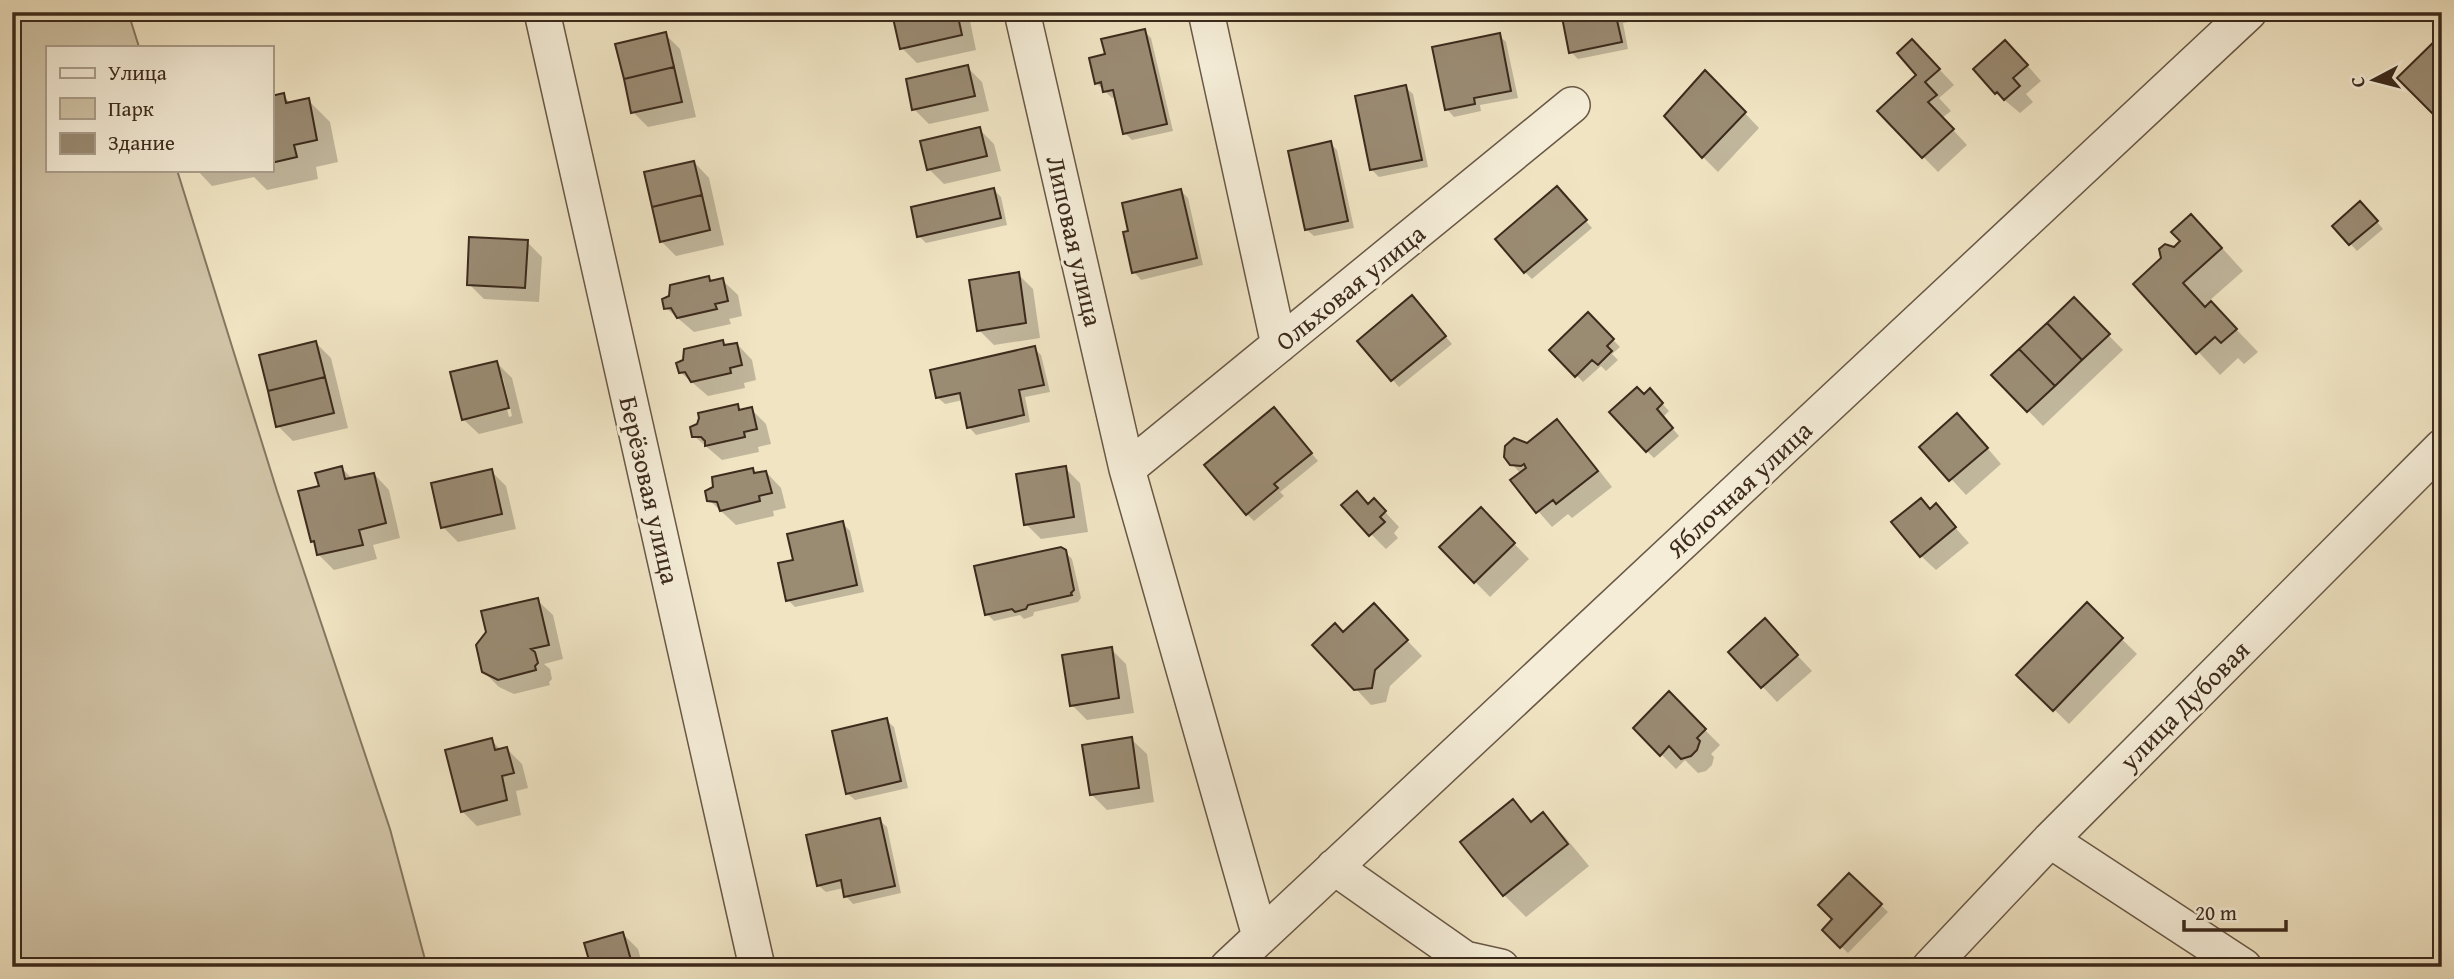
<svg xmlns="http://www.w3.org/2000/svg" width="2454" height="979" viewBox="0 0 2454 979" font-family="'Gentium Book Plus',serif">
<rect width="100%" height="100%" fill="#f0e4c3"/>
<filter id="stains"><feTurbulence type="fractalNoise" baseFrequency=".00286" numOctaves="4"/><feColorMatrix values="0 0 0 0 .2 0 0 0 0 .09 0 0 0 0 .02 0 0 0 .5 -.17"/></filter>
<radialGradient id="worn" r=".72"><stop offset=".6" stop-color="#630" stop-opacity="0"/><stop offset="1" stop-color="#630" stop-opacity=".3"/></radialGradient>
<path fill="#d1c4a7" stroke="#867762" stroke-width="2" d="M12,12H128L139,47H47V170H177L277,491L390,829L427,967H12Z"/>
<path fill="#0003" fill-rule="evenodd" d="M927,12H961L970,21L976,50L917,63L902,48Z
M1557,12H1626L1628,22L1623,23L1628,49L1578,59L1571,52L1563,13Z
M1144,31L1151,38L1173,131L1132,140L1125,133L1117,97L1112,98L1096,83L1107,56Z
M665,34L680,49L696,117L648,127L633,112Z
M1499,35L1506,42L1518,98L1480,105L1481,111L1454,117L1447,109Z
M1927,56L1954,85L1939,98L1951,111L1942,118L1967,145L1938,172L1879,111L1919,75Z
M2020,57L2041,81L2026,94L2033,102L2020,113L1996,93Z
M967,67L982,82L989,111L929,124L914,109Z
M1405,87L1413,94L1428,167L1379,177L1372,170Z
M1720,87L1759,128L1718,172L1703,157Z
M283,95L291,104L308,100L330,122L338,162L316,167L318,179L267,190L254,177L212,186L197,170H271V98Z
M979,129L994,144L1001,171L944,184L929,169Z
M1330,143L1337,150L1354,228L1314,236L1306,229Z
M694,162L709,178L724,245L676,256L661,241Z
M994,190L1001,197L1007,225L926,243L919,236Z
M1181,191L1188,198L1203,265L1141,280L1134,272Z
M1564,196L1592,228L1532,279L1525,272Z
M2367,210L2383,229L2357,251L2334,226Z
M2213,238L2243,271L2209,301L2258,352L2244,364L2238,358L2220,375L2135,284L2174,249Z
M527,242L542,257L539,302L484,299L469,284Z
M1018,274L1033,289L1040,338L994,345L979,330Z
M709,278L713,283L722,280L738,295L742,316L729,319L731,324L694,332L666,308Z
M2074,300L2123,350L2043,426L1994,375Z
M1419,305L1452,344L1399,387L1359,341Z
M1588,314L1620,347L1612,354L1618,360L1606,371L1601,366L1583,382L1552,350Z
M723,342L727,347L737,344L752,360L756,380L744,383L745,388L708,396L680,372Z
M316,343L331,358L348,428L293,441L278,426Z
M1034,348L1041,355L1050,392L1025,397L1030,422L976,435L969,427L963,400L945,404L937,397Z
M496,362L512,378L523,423L479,434L463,419ZM499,378H503L512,416L509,417Z
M1644,396L1657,398L1669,411L1663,417L1679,436L1654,458L1647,451Z
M737,406L742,411L751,409L766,424L771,444L758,447L759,452L722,460L694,436L699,425Z
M1281,417L1318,461L1280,492L1284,496L1254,521L1247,514Z
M1557,421L1572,436L1612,487L1572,518L1568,514L1552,527L1512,481L1521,474L1512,464L1527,445Z
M1972,430L2001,464L1966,495L1922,447Z
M341,468L353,479L374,474L389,490L400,538L373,545L377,559L334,570L319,555L316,544L312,541L321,487Z
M1065,468L1080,483L1088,532L1041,539L1026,524Z
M752,470L757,475L766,472L781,488L786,508L773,511L774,516L736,525L709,500Z
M491,471L506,486L516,529L458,542L443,527Z
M1374,500L1399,527L1394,533L1398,538L1386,549L1371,534L1368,506Z
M1936,506L1969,543L1936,570L1921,556L1931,510Z
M1481,509L1529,559L1490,597L1441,547Z
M842,523L850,531L864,592L795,607L788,600Z
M1064,551L1072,559L1081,598L1078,602L1034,612L1033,616L1024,619L1020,615L994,621L987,614Z
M537,600L553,615L563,659L544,664L550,669L552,679L549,682L550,685L514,694L499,687L484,672Z
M2087,605L2137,654L2069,724L2019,675Z
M1374,606L1422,656L1390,686L1386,702L1371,705L1356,689L1344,634Z
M1779,636L1812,671L1777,702L1730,652Z
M1111,649L1126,664L1134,713L1087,720L1072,705Z
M1669,694L1720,745L1711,754L1714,757L1712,765L1706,771L1698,773L1685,760L1676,769L1635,728Z
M886,720L894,727L908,788L855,800L847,793Z
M1131,739L1147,754L1154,802L1107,810L1092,795Z
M491,740L501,750L507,749L522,764L528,788L516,791L521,815L477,826L462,811Z
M1513,801L1533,822L1543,815L1565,837L1589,866L1526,917L1504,895Z
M879,820L887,827L901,893L853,904L846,896L844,888L826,892L818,885Z
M1849,875L1888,912L1848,953L1824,930L1835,919Z
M623,934L638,949L643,967H593Z"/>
<path fill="#9a8b73" stroke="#3c2a1c" stroke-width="2" d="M919,12H957L962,35L900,49L893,18Z
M1561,12H1621L1622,15L1616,16L1622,42L1569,53Z
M1145,29L1167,124L1123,134L1113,90L1103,92L1101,82L1095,84L1089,58L1105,54L1101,39Z
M666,32L674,67L624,79L615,44Z
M1500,33L1511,91L1474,98L1475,104L1445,110L1432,47Z
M2442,34V123L2397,78Z
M1912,39L1940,69L1925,82L1937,95L1928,102L1954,129L1922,158L1877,111L1916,75L1897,53Z
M2005,40L2028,65L2013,78L2020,86L2004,100L1997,92L1995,94L1973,69Z
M968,65L975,96L912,110L906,79Z
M674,67L682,102L631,113L624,79Z
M1705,70L1746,112L1702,158L1664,116Z
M1406,85L1422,160L1370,170L1355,96Z
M284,93L286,103L309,98L317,140L294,145L297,157L271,163V96Z
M980,127L987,156L927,170L920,141Z
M1331,141L1348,221L1305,230L1288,151Z
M694,161L702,195L652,207L644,172Z
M1557,186L1587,220L1524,273L1495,239Z
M994,188L1001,218L917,237L911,207Z
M1181,189L1197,258L1132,273L1123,232L1128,231L1122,203Z
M702,195L710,230L660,242L652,207Z
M2360,201L2378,221L2349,245L2332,226Z
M2191,214L2222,248L2183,283L2205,307L2211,301L2237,329L2221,343L2215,337L2196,354L2133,284L2161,258L2159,249L2165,244L2174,247L2180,241L2171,232Z
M469,237L528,240L525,288L467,285Z
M1019,272L1026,323L977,331L969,280Z
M709,276L710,281L723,278L728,301L715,304L717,309L677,318L671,308L664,309L662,299L669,296L670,285Z
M1412,295L1446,336L1391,381L1357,341Z
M2074,297L2110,334L2082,360L2047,323Z
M1588,312L1614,339L1607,346L1612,351L1598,365L1592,360L1575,377L1549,350Z
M2047,323L2082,360L2055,386L2019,349Z
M723,340L724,345L737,343L742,365L730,368L731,373L691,382L685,372L679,373L676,363L683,360L684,349Z
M316,341L325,377L268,391L259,355Z
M1035,346L1044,385L1019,390L1024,415L967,428L960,393L936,398L930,370Z
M2019,349L2055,386L2027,412L1991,375Z
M497,361L509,408L462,420L450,372Z
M325,377L334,413L276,427L268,391Z
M1637,387L1644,394L1650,388L1663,403L1657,409L1673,428L1646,452L1609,412Z
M738,404L739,410L752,407L757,429L744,432L745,437L705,446V441L701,437H692L690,427L697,424L699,418L698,413Z
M1274,407L1312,453L1274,484L1278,488L1246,515L1204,465Z
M1957,413L1988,448L1949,481L1919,447Z
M1557,419L1598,471L1556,504L1553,500L1536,513L1510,480L1526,468L1524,464L1521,466L1510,465L1504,457L1505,446L1514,438L1527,443Z
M342,466L345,479L374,473L386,523L359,530L363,545L317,555L314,541L311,542L298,491L319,486L315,473Z
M1066,466L1074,517L1024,525L1016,474Z
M753,468L754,473L766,471L772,493L759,496L760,501L720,511L717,502L707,501L705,491L713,487L712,477Z
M492,469L502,514L441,528L431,483Z
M1357,491L1368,504L1374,498L1386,511L1380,517L1385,522L1369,536L1341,505Z
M1921,498L1930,509L1936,503L1956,527L1920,557L1891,522Z
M1481,507L1515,543L1474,583L1439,547Z
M843,521L857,585L786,601L778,563L793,560L787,534Z
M1061,547L1066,550L1074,590L1071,593L1072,595L1028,605L1026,609L1015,612L1012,609L985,615L974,566Z
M538,598L549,645L531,649L535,652L538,663L535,666L536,670L498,680L482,672L476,645L486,632L481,611Z
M2087,602L2123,638L2053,711L2016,675Z
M1374,603L1408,640L1375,670L1372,688L1354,690L1312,645L1335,623L1343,632Z
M1765,618L1798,655L1761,688L1728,652Z
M1112,647L1119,698L1070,706L1062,655Z
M1669,691L1706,729L1697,738L1700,741L1697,750L1691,756L1681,759L1669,746L1660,756L1633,728Z
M887,718L901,781L846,794L832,731Z
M1132,737L1139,788L1090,795L1082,745Z
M492,738L495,750L507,747L514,773L502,776L507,800L461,812L445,750Z
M1513,799L1531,822L1543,812L1568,844L1503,896L1460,842Z
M880,818L895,886L844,897L841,880L817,886L806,835Z
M1849,873L1882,904L1840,948L1822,930L1832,919L1818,905Z
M623,932L633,967H591L584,943Z"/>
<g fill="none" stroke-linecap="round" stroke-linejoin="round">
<defs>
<path id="street" d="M542,12L757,967
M1022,12L1127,469L1260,936
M1206,12L1279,345
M1127,469L1572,105
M2050,840L2244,967
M1334,867L1465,959L1501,967
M1228,967L2249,12
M1930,967L2050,840L2442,447"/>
</defs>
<use href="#street" stroke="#695846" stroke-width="38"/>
<use href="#street" stroke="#f5edd8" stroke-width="35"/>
</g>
<g text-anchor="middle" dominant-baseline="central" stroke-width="6" stroke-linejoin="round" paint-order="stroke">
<g font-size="26" fill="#3c2a1c" stroke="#f5edd8">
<text transform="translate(1075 241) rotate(77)">Липовая улица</text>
<text transform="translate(1350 287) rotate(-39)">Ольховая улица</text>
<text transform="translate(1739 489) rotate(-43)">Яблочная улица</text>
<text transform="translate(650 490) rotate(77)">Берёзовая улица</text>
<text transform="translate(2184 705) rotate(-45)">улица Дубовая</text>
</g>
</g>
<rect width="2454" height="979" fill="none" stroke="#f0e4c3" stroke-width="42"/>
<rect x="14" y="14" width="2426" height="951" fill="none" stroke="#3c2a1c" stroke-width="3.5"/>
<rect x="21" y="21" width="2412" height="937" fill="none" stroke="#3c2a1c" stroke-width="2"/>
<rect x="46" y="46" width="228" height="126" fill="#f5edd8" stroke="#ab9f8d" stroke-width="2"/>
<rect x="60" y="68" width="35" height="10" fill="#f5edd8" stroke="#ab9f8d" stroke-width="2"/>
<text x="108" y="80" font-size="21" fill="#3c2a1c">Улица</text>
<rect x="60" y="98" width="35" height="21" fill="#d1c4a7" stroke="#ab9f8d" stroke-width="2"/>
<text x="108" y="116" font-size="21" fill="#3c2a1c">Парк</text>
<rect x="60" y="133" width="35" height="21" fill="#9a8b73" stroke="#ab9f8d" stroke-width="2"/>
<text x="108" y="150" font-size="21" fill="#3c2a1c">Здание</text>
<g transform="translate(2374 80) rotate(263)" stroke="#f5edd8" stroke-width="5" paint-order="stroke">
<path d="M0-5L12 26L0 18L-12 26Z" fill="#3c2a1c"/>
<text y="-10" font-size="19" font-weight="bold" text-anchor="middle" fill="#3c2a1c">С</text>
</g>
<path d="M2184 920v10h102v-10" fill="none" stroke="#3c2a1c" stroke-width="3.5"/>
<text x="2195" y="920" font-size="21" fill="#3c2a1c" stroke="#f5edd8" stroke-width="5" paint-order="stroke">20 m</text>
<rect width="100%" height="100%" filter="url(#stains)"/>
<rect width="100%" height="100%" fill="url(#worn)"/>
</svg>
